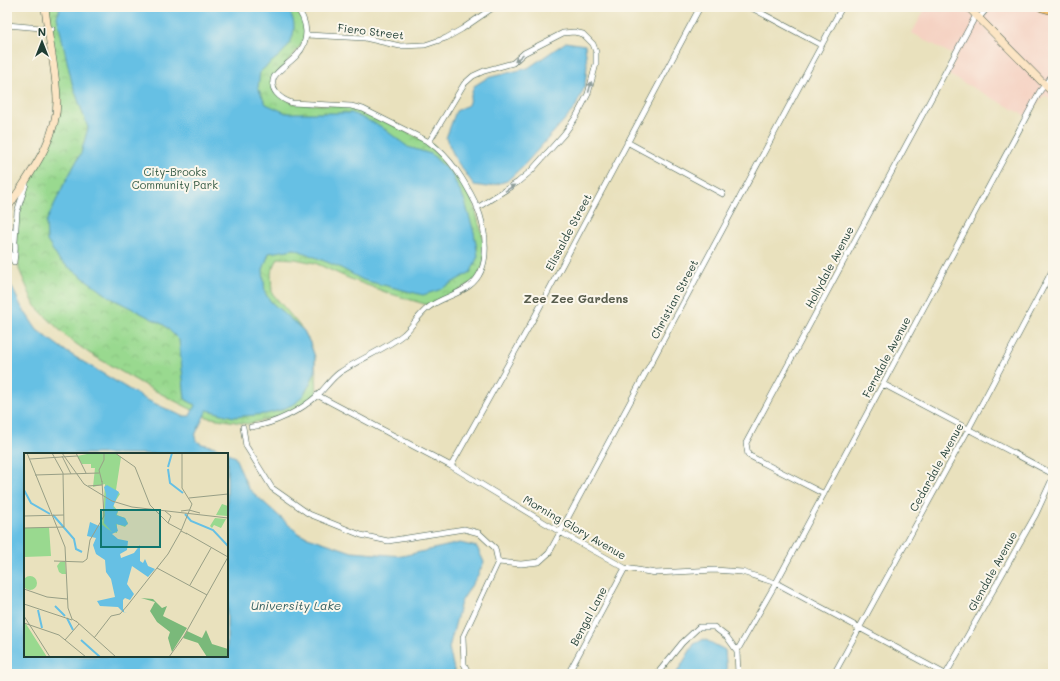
<svg xmlns="http://www.w3.org/2000/svg" width="1060" height="681" viewBox="0 0 1060 681" font-family="Mali,sans-serif">
<defs>
<pattern id="park-crowns" width="20" height="18" patternUnits="userSpaceOnUse"><rect width="20" height="18" fill="#99d98f"/><path d="M2 6a3 3 0 1 1 6 0M12 15a3 3 0 1 1 6 0" fill="none" stroke="#83bb7c"/></pattern>
</defs>
<rect width="100%" height="100%" fill="#fbf7ec"/>
<filter id="ink" filterUnits="userSpaceOnUse"><feTurbulence type="fractalNoise" baseFrequency=".025" numOctaves="2"/><feDisplacementMap in="SourceGraphic" scale="8" xChannelSelector="R" yChannelSelector="G"/><feConvolveMatrix kernelMatrix="1 2 1 2 8 2 1 2 1" color-interpolation-filters="sRGB"/></filter>
<filter id="wash" filterUnits="userSpaceOnUse"><feTurbulence type="fractalNoise" baseFrequency=".012" numOctaves="4" result="noise"/><feDisplacementMap in="SourceGraphic" scale="16" xChannelSelector="R" yChannelSelector="G"/><feGaussianBlur stdDeviation="0.9" result="paint"/><feColorMatrix in="noise" values="0 0 0 0 0 0 0 0 0 0 0 0 0 0 0 0 0 1.4 0 .05"/><feComposite in="paint" operator="in"/></filter>
<g filter="url(#wash)">
<rect width="100%" height="100%" fill="#e9e1bd"/>
<path fill="#f5d2c2" d="M926,7H1053V101L1045,95L1026,116L947,74L957,57L912,33Z"/>
<path fill="url(#park-crowns)" stroke="#5c8b62" d="M47,7H294L303,19L306,39L273,79L274,90L292,103L357,107L433,145L471,194L485,245L484,264L475,281L431,306L388,293L348,278L315,263L295,259L278,258L271,273L272,293L304,331L310,343L315,357L317,395L288,415L247,424L206,417L146,386L89,353L68,338L35,306L19,269L15,223L28,178L49,138L56,112Z"/>
<path fill="#66c0e4" stroke="#427e8c" fill-rule="evenodd" d="M60,7H284C290,11 294,19 294,26C294,49 276,57 260,72L258,88L266,104L286,113H352L380,126L408,147L431,154L451,173L464,199L474,232L478,256L471,272L439,290L423,295L363,280L339,267L295,249L269,253L263,270L265,293L271,302L304,331L310,343L315,357V372L310,384L304,394L296,403L281,410L266,414L234,417L207,410L196,433L195,438L198,442L202,444L212,446L223,450L235,457L248,488L299,534L352,552L402,556L460,543L477,547L484,562L478,575L461,602L449,648L455,674H7V277L21,306L37,330L67,352L145,399L182,416H190L195,405L185,399L179,340L164,325L111,298L59,260L47,241L46,222L63,186L81,153L88,128L72,83L57,17ZM25,454H227V656H25Z
M566,42L585,45L587,65L585,86L575,108L526,163L507,181L487,187L474,185L456,160L446,138L456,111L468,105L474,86L487,78L528,68Z
M704,639L725,650L727,674H676L694,644Z"/>
</g>
<g filter="url(#ink)">
<g fill="none" stroke-linecap="round" stroke-linejoin="round">
<defs>
<path id="street" d="M750,7L821,45
M979,18L988,7
M7,25L52,29
M307,35L365,38L400,46L425,45L446,38L462,29L494,7
M429,142L464,84L473,76L484,71L513,63L524,53L563,33L574,32L583,34L593,44L596,52V64L588,94L576,117L564,134L531,171L518,182L477,208
M627,142L723,194
M7,226C17,235 16,249 14,262
M15,241L17,212L26,184
M7,247L14,262
M883,384L1053,474
M317,395L451,466L560,532L625,568L656,573L715,570L742,572L776,583L945,674
M243,427L246,446L272,488L309,514L361,535L388,541L464,529L479,533L495,548L498,562L463,637L464,664L469,674
M251,427C275,424 300,411 318,395C325,388 331,379 339,373C359,359 386,349 404,334C413,326 419,314 429,307C441,298 457,295 469,286C493,269 486,228 476,204C464,180 451,158 429,142L363,109L351,106L292,103C280,99 269,90 274,77C280,68 290,63 297,55C310,41 308,21 296,7
M451,466L535,316L700,7
M824,494L748,455L746,443L976,15
M498,562L521,564L539,562L549,553L842,7
M737,651L776,583L1040,91L1053,74
M568,674L625,568
M657,674L682,643L699,627H714L727,637L737,651L738,674
M834,674L968,430L1053,269
M946,674L1036,514L1053,477"/>
<path id="secondary" d="M968,7L1053,93
M7,209C28,176 58,140 57,99C56,68 48,38 45,7"/>
<path id="highway" d="M1042,7L1053,10"/>
</defs>
<use href="#street" stroke="#3d5649" stroke-width="6"/>
<use href="#secondary" stroke="#3d5649" stroke-width="8"/>
<use href="#highway" stroke="#3d5649" stroke-width="10"/>
<use href="#street" stroke="#fff" stroke-width="5"/>
<use href="#secondary" stroke="#fce5c4" stroke-width="7"/>
<use href="#highway" stroke="#f7bf6c" stroke-width="9"/>
</g>
<defs><path id="oneway-solid" d="M-6-.8H1V-3.2L6.5 0L1 3.2V.8H-6Z"/></defs>
<g fill="#8f9e9a">
<use href="#oneway-solid" transform="translate(519 58) rotate(138)"/>
<use href="#oneway-solid" transform="translate(590 87) rotate(-75)"/>
<use href="#oneway-solid" transform="translate(510 188) rotate(-33)"/>
</g>
</g>
<g text-anchor="middle" dominant-baseline="central" stroke-width="4" stroke-linejoin="round" paint-order="stroke">
<g font-size="11" fill="#1f3d34" stroke="#fbf7ec">
<text transform="translate(371 31) rotate(7)">Fiero Street</text>
<text transform="translate(568 232) rotate(-62)">Elissalde Street</text>
<text transform="translate(829 267) rotate(-62)">Hollydale Avenue</text>
<text transform="translate(674 299) rotate(-62)">Christian Street</text>
<text transform="translate(886 357) rotate(-62)">Ferndale Avenue</text>
<text transform="translate(936 467) rotate(-61)">Cedardale Avenue</text>
<text transform="translate(575 527) rotate(30)">Morning Glory Avenue</text>
<text transform="translate(992 571) rotate(-61)">Glendale Avenue</text>
<text transform="translate(588 616) rotate(-62)">Bengal Lane</text>
</g>
<g font-size="11" fill="#375c46" stroke="#fbf7ec">
<text x="175" y="171">City-Brooks<tspan x="175" dy="13">Community Park</tspan></text>
</g>
<g font-size="12" font-weight="bold" fill="#595e4e" stroke="#fbf7ec">
<text x="576" y="298">Zee Zee Gardens</text>
</g>
<g font-size="12" font-style="italic" fill="#315e60" stroke="#fbf7ec">
<text x="296" y="605">University Lake</text>
</g>
</g>
<g transform="translate(24 453)">
<rect width="204" height="204" fill="#e9e1bd"/>
<path d="M198,51L204,53L203,63L192,62ZM0,171H2L23,204H0Z" fill="#99d98f"/>
<path d="M117,145L129,146L138,155L143,153L139,163L163,175L148,199L144,185L146,179L133,169L126,158L131,149ZM182,177L188,191L204,196V204H183L174,190L159,185L163,178L178,185Z" fill="#7ab97a"/>
<path d="M68,0H90L97,4L92,37L96,41L89,52L94,58L93,62L101,65L104,70L101,74L93,71V80L85,78L78,72L81,31L69,34L71,15H67V11H58L53,3ZM191,65L202,66L197,75L190,72L188,75L186,73ZM25,74L27,103L0,104V75ZM41,108L42,121H38L35,119L33,113L36,109Z" fill="#99d98f"/>
<path d="M-1 130a7 7 0 1 1 14 0a7 7 0 1 1-14 0Z" fill="#99d98f"/>
<path d="M83,32L95,39L89,54L94,58L92,62L101,65L104,71L101,73L92,71L94,78L88,81L94,86L104,88L103,97L96,101L97,105L110,100L116,92V108L119,110L121,106L124,113L131,116L124,124L108,113L103,131L110,141L106,147L101,145L99,147V156L100,157V159L103,160L99,159L94,154L76,153L73,148L91,144L87,126L82,119L81,107L72,101L69,92L72,85L63,83L66,69L75,73L77,71L88,79L80,70L82,41L80,34Z" fill="#66c0e4"/>
<path fill="none" stroke="#66c0e4" stroke-width="2" d="M144,14L148,0M144,16L146,30L159,40M0,37L7,50L26,61M161,61L167,68L189,77L204,93M29,62L50,86L52,96L58,99M31,153L41,163M14,157L18,175M43,165L49,177M57,187L76,204"/>
<path fill="none" stroke="#989f86" stroke-width="1" d="M3,0L41,94L44,155L48,166L53,169M38,0L60,31L88,48L108,54L204,65M52,0L62,20M91,0L111,14L126,52L144,70L157,77M158,0V35L168,51L157,78L163,81M38,3L47,21M6,6L53,3M11,22L75,20M78,29L75,17L80,7V0M64,33L78,32M165,45L204,41M141,58L147,63L144,70M157,58L165,57L176,60M0,63L40,62M0,75L40,74L39,20L28,0M162,80L204,104M30,108L59,109L63,106L66,87L80,63L78,28M133,115L183,142M166,132L187,95M0,136L23,144L43,146M0,151L48,167M103,153L144,101L157,78M0,163L26,204M52,168L92,204M0,170L35,182L62,204M70,185L87,163L96,161L103,153M41,187L55,171M145,204L160,183L204,104"/>
<path fill="#0f766e" fill-opacity="0.15" stroke="#0f766e" stroke-width="2" d="M77,57H136V94H77Z"/>
<rect width="204" height="204" fill="none" stroke="#1f3d34" stroke-width="2"/>
</g>
<rect width="1060" height="681" fill="none" stroke="#fbf7ec" stroke-width="24"/>
<g transform="translate(42 42)" stroke="#fbf7ec" stroke-width="3" paint-order="stroke">
<path d="M0-3L7 15L0 10L-7 15Z" fill="#1f3d34"/>
<text y="-6" font-size="11" font-weight="bold" text-anchor="middle" fill="#1f3d34">N</text>
</g>
</svg>
